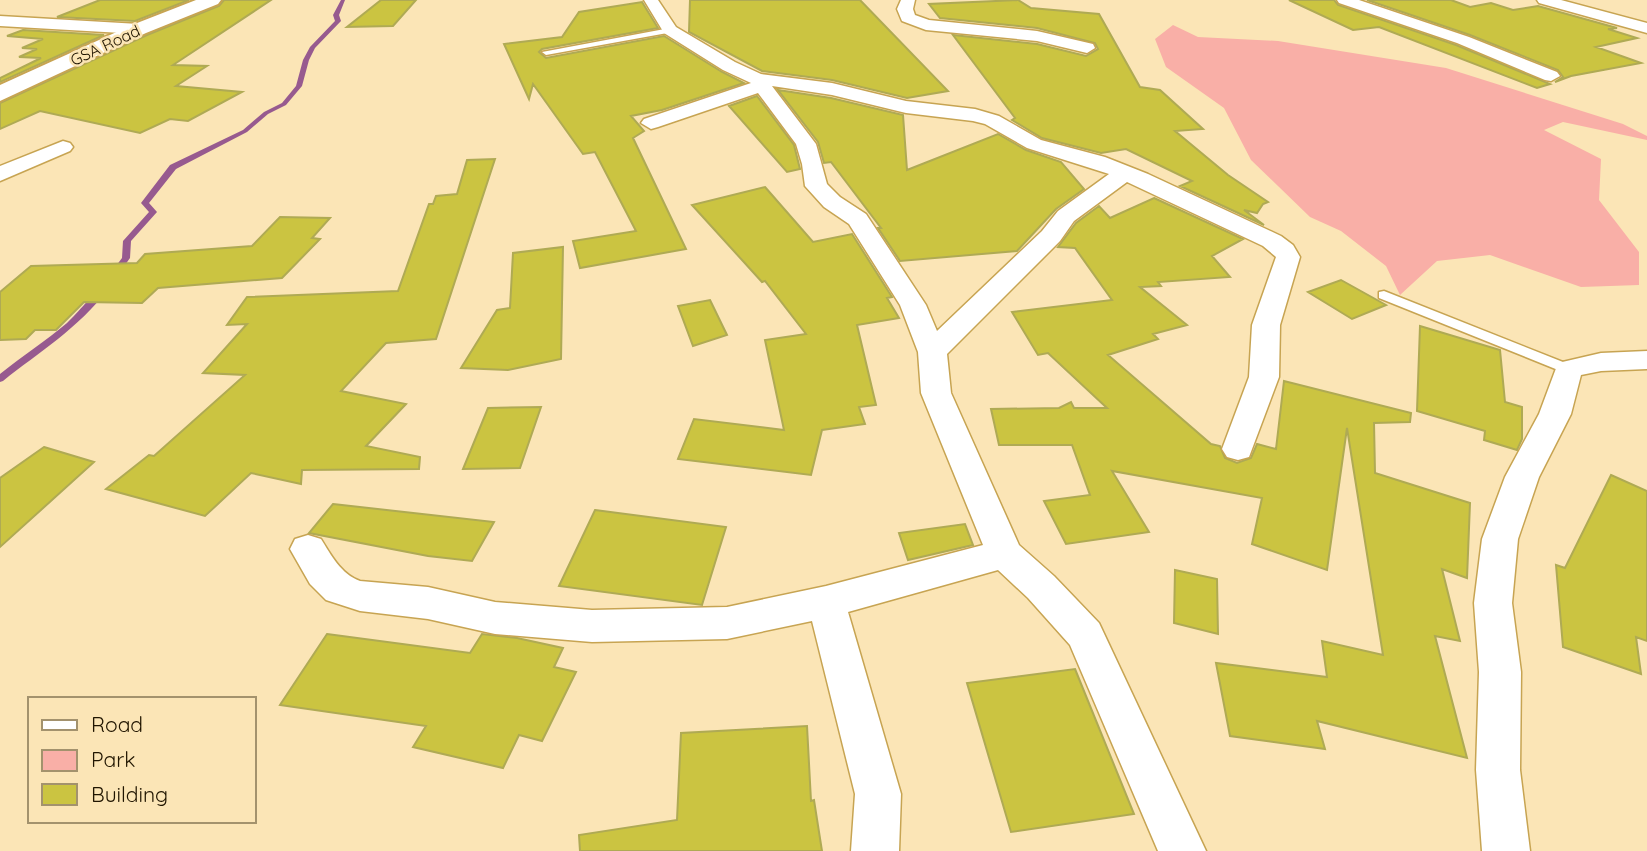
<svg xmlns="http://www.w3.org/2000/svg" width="1647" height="851" viewBox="0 0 1647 851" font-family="Quicksand,sans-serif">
<rect width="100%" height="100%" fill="#fbe5b6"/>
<path fill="#f9afa7" d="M1173,25L1198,37L1278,41L1446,68L1623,124L1647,136V140L1563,122L1544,130L1601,159L1599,200L1639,252V285L1581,287L1490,255L1437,261L1400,295L1386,266L1341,231L1310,217L1251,160L1224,108L1166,67L1155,39Z"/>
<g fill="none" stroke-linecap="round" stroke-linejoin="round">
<path fill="#975a8f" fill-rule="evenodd" d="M341,0H345L339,15L341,21L315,48L309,60L302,86L286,105L268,114L247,132L176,169L149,203L157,212L131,241L130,258L117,276H111L110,274L122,258L123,241L149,212L141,203L170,165L243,130L264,112L282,103L296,86L303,60L310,47L335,21L333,15Z
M103,287L107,290C79,328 39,352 3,381L0,382V374C22,356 46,341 67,323C78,313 93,293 103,287Z"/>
</g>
<path fill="#cbc441" stroke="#afaa54" stroke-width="2" d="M100,0H189L135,21L57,17Z
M224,0H271L173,65L207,66L176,86L242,92L188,121L170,119L140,133L40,111L0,129V103L147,35L219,6Z
M381,0H416L393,26L347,27Z
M690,0H860L948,91L907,98L832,80L762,71L689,32Z
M1018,0L1031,8L1099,14L1140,87L1160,90L1203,129L1175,131L1228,175L1268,202L1263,204L1257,213L1244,210L1264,225L1180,186L1192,181L1126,149L1101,153L1042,138L1012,120L1015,118L953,35L1037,44L1086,56L1098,49L1095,43L1037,28L940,18L929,4Z
M1289,0H1334L1338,5L1456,45L1550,84L1537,88L1379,27L1353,30Z
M1367,0H1451L1470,7L1491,3L1513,10L1538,6L1617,28L1608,29L1637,38L1596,47L1641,63L1571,76L1555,82L1563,77L1558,70L1470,35Z
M642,2L658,28L542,49L539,52L546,58L664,36L722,72L744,83L662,110L631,116L644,131L633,138L686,249L580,268L573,241L636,231L595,152L583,154L533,84L529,99L504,44L562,37L579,12Z
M23,30L104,35L0,82V78L41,58L19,57L37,49L22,48L43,39L7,36Z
M778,90L831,98L903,115L907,170L998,134L1026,150L1061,162L1084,189L1056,209L1017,251L900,261L878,228H881L831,162L824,163L818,142Z
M757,96L794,145L800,169L787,172L729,106Z
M495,159L436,339L386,343L341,391L406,404L366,446L420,457L419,469L302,470L301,484L251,473L205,516L106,489L149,455L154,456L245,375L203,373L247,324L227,325L247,297L398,291L429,204H433L436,196L457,194L467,160Z
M765,187L813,242L852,234L892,297L887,298L899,318L857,325L876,405L859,407L865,424L822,430L811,475L678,459L694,419L784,430L765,340L806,334L765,281L762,282L692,205Z
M1154,198L1243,239L1212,256L1230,277L1158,282L1161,286L1140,287L1187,325L1153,334L1158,339L1108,355L1211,444L1220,446L1225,458L1237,463L1251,458L1257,444L1276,449L1284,381L1411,413L1410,422L1374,423L1375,473L1470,503L1467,578L1442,569L1460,641L1435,636L1467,758L1317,721L1325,749L1230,736L1216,663L1327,677L1322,641L1383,655L1347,428L1327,570L1252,544L1262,498L1112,471L1149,532L1066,544L1044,501L1090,495L1072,445H999L991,409L1059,408L1071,402L1074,408H1107L1048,353L1038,355L1012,312L1112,300L1075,248L1058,247L1076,223L1099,206L1110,218Z
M280,217L330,218L312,238L320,239L282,278L158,288L142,303L84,302L56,330H35L26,339L0,340V292L31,266L137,263L145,254L252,246Z
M563,247L561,359L508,370L461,368L497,310L510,308L513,253Z
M1341,280L1386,305L1352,319L1308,292Z
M710,300L727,335L693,346L678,306Z
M1420,326L1500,350L1505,402L1522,407V439L1517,450L1484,440L1485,431L1417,411Z
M541,407L520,468L463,469L488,408Z
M44,447L94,462L0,547V478Z
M1611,475L1647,491V641L1636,637L1641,674L1563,647L1556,565L1565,568Z
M333,504L494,522L472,561L428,556L309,533Z
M595,510L726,527L702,605L559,586Z
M965,524L973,545L908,560L899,533Z
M1175,570L1217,579L1218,634L1174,623Z
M327,634L470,653L482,634L517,638L563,648L554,667L576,672L542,741L519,735L503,768L413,747L426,726L280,705Z
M1075,669L1134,814L1011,832L967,683Z
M807,726L811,801L814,800L822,851H580L579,835L677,820L681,733Z"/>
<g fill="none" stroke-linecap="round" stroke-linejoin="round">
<defs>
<path id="lane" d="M670,28L673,32L546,55L542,52Z
M1384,291L1573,366L1575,369L1573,372H1563L1379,298V292Z"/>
<path id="street" d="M644,0H658L676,27L735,62L761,74L832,83L906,101L975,109L999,116L1041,140L1105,157L1148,174L1281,236L1293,245L1300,257L1280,325L1279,377L1249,457L1238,460L1227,457L1222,449L1249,377L1252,325L1276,257L1263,246L1127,182L1074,221L1060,241L947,354L951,393L1019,545L1054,576L1099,623L1206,851H1158L1070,645L1028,598L998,570L848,612L901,794L899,851H851L855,794L812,621L727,639L592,642L495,634L428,619L360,611L326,600L310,584L290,549L295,539L308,535L321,539C331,555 341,574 360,581L428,587L495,602L592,610L727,607L826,586L983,545L921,393L918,352L900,305L849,224L824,207L805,186L802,164L796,144L758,93L658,127L651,129L641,123L644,119L751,83L723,70L664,33ZM772,86L832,95L906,113L973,121L985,124L1027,148L1109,174L1058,211L1042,231L937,331L926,305L866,214L840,197L827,184L816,144Z
M901,0H915L913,9L915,15L929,20L1037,31L1093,44L1095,48L1087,53L1037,41L926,30L902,21L897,9Z
M1337,0H1359L1469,37L1557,72L1560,76L1551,81L1545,80L1457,43L1339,3Z
M1537,0H1561L1647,23V33L1539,3Z
M0,16L139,24L147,29L139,34L0,26Z
M63,141L70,143L73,147L70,151L0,181V166Z
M1647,351V369L1601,371L1581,375L1571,414L1539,477L1518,539L1512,603L1521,672L1520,770L1530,851H1482L1476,770L1479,672L1474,603L1482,539L1505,477L1539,414L1558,363L1601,353Z"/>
<path id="secondary" d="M196,0H221L218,4L146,33L0,101V85L132,25Z"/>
</defs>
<use href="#lane" stroke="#c7a452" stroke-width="3"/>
<use href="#street" stroke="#c7a452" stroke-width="3"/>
<use href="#secondary" stroke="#c7a452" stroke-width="4"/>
<use href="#lane" fill="#fff" fill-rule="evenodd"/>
<use href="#street" fill="#fff" fill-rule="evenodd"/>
<use href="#secondary" fill="#fff" fill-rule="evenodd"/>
</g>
<g text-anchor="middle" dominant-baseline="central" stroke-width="5" stroke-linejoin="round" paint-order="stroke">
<g font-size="16" fill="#201500" stroke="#fbe5b6">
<text transform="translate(105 45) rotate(-25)">GSA Road</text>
</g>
</g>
<rect x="28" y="697" width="228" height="126" fill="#fbe5b6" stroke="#a3926d" stroke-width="2"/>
<rect x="42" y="720" width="35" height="10" fill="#ffffff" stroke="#a3926d" stroke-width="2"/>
<text x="91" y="732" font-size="21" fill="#201500">Road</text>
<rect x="42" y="750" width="35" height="21" fill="#f9afa7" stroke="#a3926d" stroke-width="2"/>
<text x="91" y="767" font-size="21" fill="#201500">Park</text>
<rect x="42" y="784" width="35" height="21" fill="#cbc441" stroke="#a3926d" stroke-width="2"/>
<text x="91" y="802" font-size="21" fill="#201500">Building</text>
</svg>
